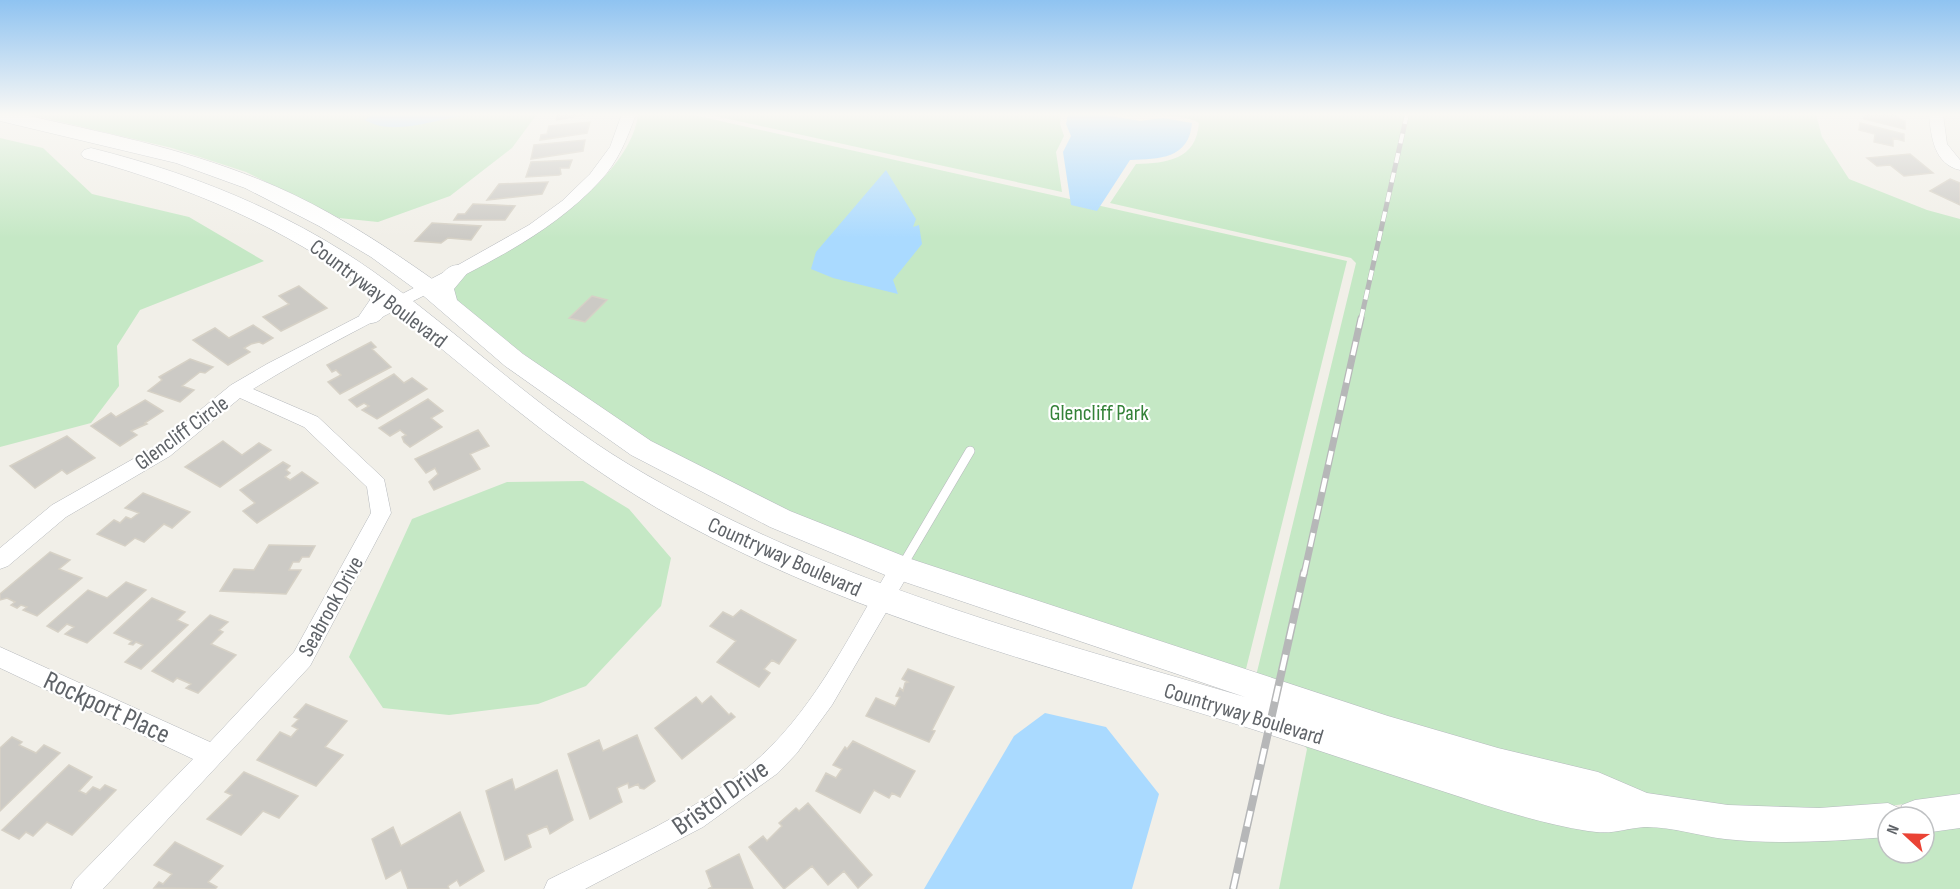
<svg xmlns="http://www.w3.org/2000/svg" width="1960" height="889" viewBox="0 0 1960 889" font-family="'Sofia Sans Condensed',sans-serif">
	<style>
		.green { fill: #c5e8c5 }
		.water { fill: #aadaff }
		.building { fill: #cccac5; stroke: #d6d1c6; stroke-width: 1.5 }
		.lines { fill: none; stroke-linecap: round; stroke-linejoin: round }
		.lane-casing { stroke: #b5b8bc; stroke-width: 10 }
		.street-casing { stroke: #b5b8bc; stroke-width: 1 }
		.secondary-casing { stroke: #b6babf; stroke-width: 1 }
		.lane { stroke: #fff; stroke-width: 9 }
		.street { fill: #fff; fill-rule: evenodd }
		.secondary { fill: #fff; fill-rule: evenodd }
		.rail-far2-casing { stroke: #b6b7b8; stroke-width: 5 }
		.rail-far1-casing { stroke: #b6b7b8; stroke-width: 7 }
		.rail-casing { stroke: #b6b7b8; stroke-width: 8 }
		.rail-far2 { stroke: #fff; stroke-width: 4; stroke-dasharray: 10; stroke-linecap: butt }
		.rail-far1 { stroke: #fff; stroke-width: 4.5; stroke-dasharray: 14; stroke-linecap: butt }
		.rail { stroke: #fff; stroke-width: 5; stroke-dasharray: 16; stroke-linecap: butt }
		.labels { text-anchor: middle; stroke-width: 4.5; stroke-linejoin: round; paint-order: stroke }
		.street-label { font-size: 22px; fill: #5f6368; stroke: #fff }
		.park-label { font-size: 22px; fill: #348238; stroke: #fff }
		.near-street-label { font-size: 27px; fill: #5f6368; stroke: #fff }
	</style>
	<rect width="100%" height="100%" fill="#f1efe8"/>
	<!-- green -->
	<path class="green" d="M27,114H537L512,148L450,196L378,222L339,218L246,172L172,148Z
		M638,114H689L1347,261L1245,673L957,578L761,501L644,440L538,365L453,300L452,286C473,266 500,257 524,242C564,216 633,165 638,114Z
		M706,114H1061L1060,124L1064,136L1056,152L1062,192Z
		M1108,114H1816L1822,137L1849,179L1927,210L1960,219V796L1883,807L1810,812L1652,799L1256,676L1356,263L1351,258L1110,203L1136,164C1167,163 1196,160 1199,123C1176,110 1135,119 1108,114Z
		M0,138L43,148L92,194L189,217L264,261L140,310L117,346L119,386L91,423L0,447Z
		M583,481L629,509L671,558L661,606L586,686L538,704L449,715L383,708L349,657L412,519L507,482Z
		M1302,742L1659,828L1660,824L1888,833V853H1924V830L1960,826V889H1279L1307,749Z"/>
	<!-- water -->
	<path class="water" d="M373,114H461L460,116C433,121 390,136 365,120Z
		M1068,114H1099L1140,121L1163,118L1192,123C1189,159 1159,159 1130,160L1097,211L1071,205L1063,152L1071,136L1066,124Z
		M886,170L916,219L913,227L919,225L922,244L893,280L898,294L833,278L811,269L816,252Z
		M1045,713L1106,727L1159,794L1132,889H924L1014,736Z"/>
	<!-- building -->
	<path class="building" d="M584,114V115L557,120L556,115Z
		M1864,114H1896L1899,119L1905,121V129L1864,119Z
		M590,122L587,133L540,140L541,135L547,134L549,126Z
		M1860,123L1904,134V141L1893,138V146L1874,142L1875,134L1859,130Z
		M585,140L583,151L531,159L534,145Z
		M1910,154L1933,173L1904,176L1890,165L1877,166L1867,158Z
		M572,160L569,168H560L561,174L559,175L526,177L531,162Z
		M1950,179L1960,183V205L1930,191Z
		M548,182L542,194L487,200L499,184Z
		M473,204L497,205L515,206L505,220H454L458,214H465Z
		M432,223L481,226L471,240L448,238L441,243L415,241Z
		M299,286L327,308L281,331L263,317L289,304L279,296Z
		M592,296L607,300L585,322L569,318Z
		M253,325L273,338L263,344L259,342L251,344L244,348L250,352L228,365L193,340L215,328L229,338Z
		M371,342L376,347L372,349L391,367L340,394L328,382L341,375L336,370L332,372L327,365Z
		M190,359L213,367L205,373L200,372L182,386L194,390L180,402L148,391L162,380L159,377Z
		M394,374L404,383L412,378L427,389L377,419L362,410L369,406L364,403L357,407L349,400Z
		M428,399L443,411L431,418L442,427L410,447L404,442L402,437L406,435L400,430L390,436L379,428Z
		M145,400L163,411L145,423L147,424L131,431L137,435L120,446L91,426L111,413L116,417Z
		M478,430L489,446L470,454L480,469L434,490L429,482L438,474L435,468L426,473L415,459Z
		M67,436L95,458L67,474L62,470L35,488L10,466Z
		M223,441L242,455L259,443L271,450L220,487L185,467Z
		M283,462L290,466L286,470L290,473L285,477L290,480L302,472L318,483L257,523L243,511L255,503L240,490Z
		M143,493L190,512L172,528L164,524L144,542L135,538L125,546L97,534L114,520L120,523L126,517L131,519L139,513L125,508Z
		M269,545L315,546L309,557H302L299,562H293L289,570H301L286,594L220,591L234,569L254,570Z
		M50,552L70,560L59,569L82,578L37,616L23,610L27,607L21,605L17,608L11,605L15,602L7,598L0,600V594Z
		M126,582L146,590L87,643L65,634L74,627L67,624L58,632L47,626L88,590L107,598Z
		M152,598L185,612L177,620L188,625L141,669L125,662L143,645L136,642L133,645L129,644L132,641L114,633Z
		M741,610L796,640L779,664L772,660L764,669L770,673L759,687L717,662L736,641L710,626L723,612L733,617Z
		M210,615L228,622L219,630L223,632L211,644L236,655L198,693L186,688L191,684L177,678L173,682L152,671Z
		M908,669L954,687L932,730L935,731L929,742L866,716L876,698L895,706L900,697L896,696L900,688L903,691L905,683L908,682L902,679Z
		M711,696L729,715L731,713L735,717L682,759L655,728L696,697L702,704Z
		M306,704L347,721L325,747L343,755L316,786L257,760L280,732L291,737L298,729L292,726L299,719L294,717Z
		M637,735L655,781L644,789L640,788L638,784L629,788L628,783L617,788L622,802L590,819L568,754L599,740L603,751Z
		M12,737L22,742L19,745L36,753L44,745L60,753L0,811V748Z
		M853,741L915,771L900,797L892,793L889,798L874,790L860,813L816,791L826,773L836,778L842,769L833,765L845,747L847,749Z
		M69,765L92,777L79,791L86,794L93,787L100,790L105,785L116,790L72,835L47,822L33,836L26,832L19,839L2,830Z
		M557,770L573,820L550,834L547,826L527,835L531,847L505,860L486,791L512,779L515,790Z
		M244,772L298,796L279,818L263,811L241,835L207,819L232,795L225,792Z
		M808,803L872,875L858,888L844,871L828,885L812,866L784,889L749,847L763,836L767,841L782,826L779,823L796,808L799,811Z
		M460,812L484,871L460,886L457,880L448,886L449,889H408L401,870L386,879L372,839L393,827L401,846Z
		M175,842L223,866L208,882L217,887L215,889L154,888L159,882L163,884L172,874L154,865Z
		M739,854L753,889H708L712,887L706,871Z"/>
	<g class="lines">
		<defs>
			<path id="lane" d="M901,568L970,451"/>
			<path id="street" d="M622,114H636C627,139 618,162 600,181C554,231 492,261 433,291C372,322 311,353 253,389L318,417L384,479L391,513L310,666L103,889H71L75,880L193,759L0,668V647L210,742L294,652L371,513L367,487L304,427L240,398L170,456L66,517L8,566L0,569V548L52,505L156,446L231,385L267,364L458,265L529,225L562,201L590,174L610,147Z
				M1929,114H1943L1947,144L1960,160V170C1934,164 1931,137 1929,114Z
				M901,559L909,562L912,568L832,705L797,753L778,773L703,827L585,889H544L548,880C620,844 699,812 760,757C818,704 853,628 893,562Z"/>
			<path id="secondary" d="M0,114H20C101,132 181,148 258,179C321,204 380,242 435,281C445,271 450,262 465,266L469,271L454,289L457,300L523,354L651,441L790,511L911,559L1388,716L1498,748L1598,772L1647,793L1728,805L1819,808L1888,803L1901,809L1902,805L1915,800L1960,794V828L1924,833V817H1888V837C1834,841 1779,845 1725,839C1700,836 1668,826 1644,827C1622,829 1613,835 1588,831C1537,823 1488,806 1439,790C1377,770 1315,749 1252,729C1051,666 842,615 657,508C559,451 478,377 390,307C382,319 378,326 362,322L359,316L370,300L369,291C284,226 186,186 84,158L81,154L84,150L91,148C192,173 289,212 374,272C461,334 537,409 628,464C819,579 1032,635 1245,697L890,577L770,527L631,455L505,366L419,292L371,257L319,226L245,188L176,163L0,121Z"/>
		</defs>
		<!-- lane casing -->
		<use href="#lane" class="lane-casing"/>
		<!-- street casing -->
		<use href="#street" class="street-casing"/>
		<!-- secondary casing -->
		<use href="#secondary" class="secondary-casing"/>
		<!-- lane -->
		<use href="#lane" class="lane"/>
		<!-- street -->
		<use href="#street" class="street"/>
		<!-- secondary -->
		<use href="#secondary" class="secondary"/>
		<defs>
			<path id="rail-far2" d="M1361,319L1407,114"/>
			<path id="rail-far1" d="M1304,574L1361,318"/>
			<path id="rail" d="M1233,889L1304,572"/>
		</defs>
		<!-- rail-far2 casing -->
		<use href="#rail-far2" class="rail-far2-casing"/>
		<!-- rail-far1 casing -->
		<use href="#rail-far1" class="rail-far1-casing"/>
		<!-- rail casing -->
		<use href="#rail" class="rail-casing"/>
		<!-- rail-far2 -->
		<use href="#rail-far2" class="rail-far2"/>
		<!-- rail-far1 -->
		<use href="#rail-far1" class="rail-far1"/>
		<!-- rail -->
		<use href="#rail" class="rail"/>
	</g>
	<!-- sky -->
	<linearGradient id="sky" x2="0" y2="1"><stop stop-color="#8fc3f1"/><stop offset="0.48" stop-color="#f9f8f5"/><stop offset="1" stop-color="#f9f8f5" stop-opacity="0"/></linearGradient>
	<rect width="1960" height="238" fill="url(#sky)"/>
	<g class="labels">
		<!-- street labels -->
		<g class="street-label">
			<text transform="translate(379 293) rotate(37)" y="8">Countryway Boulevard</text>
			<text transform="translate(181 432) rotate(-36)" y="8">Glencliff Circle</text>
			<text transform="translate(785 556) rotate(24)" y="8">Countryway Boulevard</text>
			<text transform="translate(330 606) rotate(-61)" y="8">Seabrook Drive</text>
			<text transform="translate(1244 713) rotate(17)" y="8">Countryway Boulevard</text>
		</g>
		<!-- park labels -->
		<g class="park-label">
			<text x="1099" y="420">Glencliff Park</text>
		</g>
		<!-- near-street labels -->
		<g class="near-street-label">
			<text transform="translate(107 707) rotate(25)" y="9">Rockport Place</text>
			<text transform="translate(720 797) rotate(-35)" y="9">Bristol Drive</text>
		</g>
	</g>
	<!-- north arrow -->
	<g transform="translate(1906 835) rotate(292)"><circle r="28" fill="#ffffff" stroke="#bfc1c3" stroke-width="1.5"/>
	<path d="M0-4.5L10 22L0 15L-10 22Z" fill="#ea4335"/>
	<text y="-9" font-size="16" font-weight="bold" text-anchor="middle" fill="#5f6368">N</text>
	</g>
</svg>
